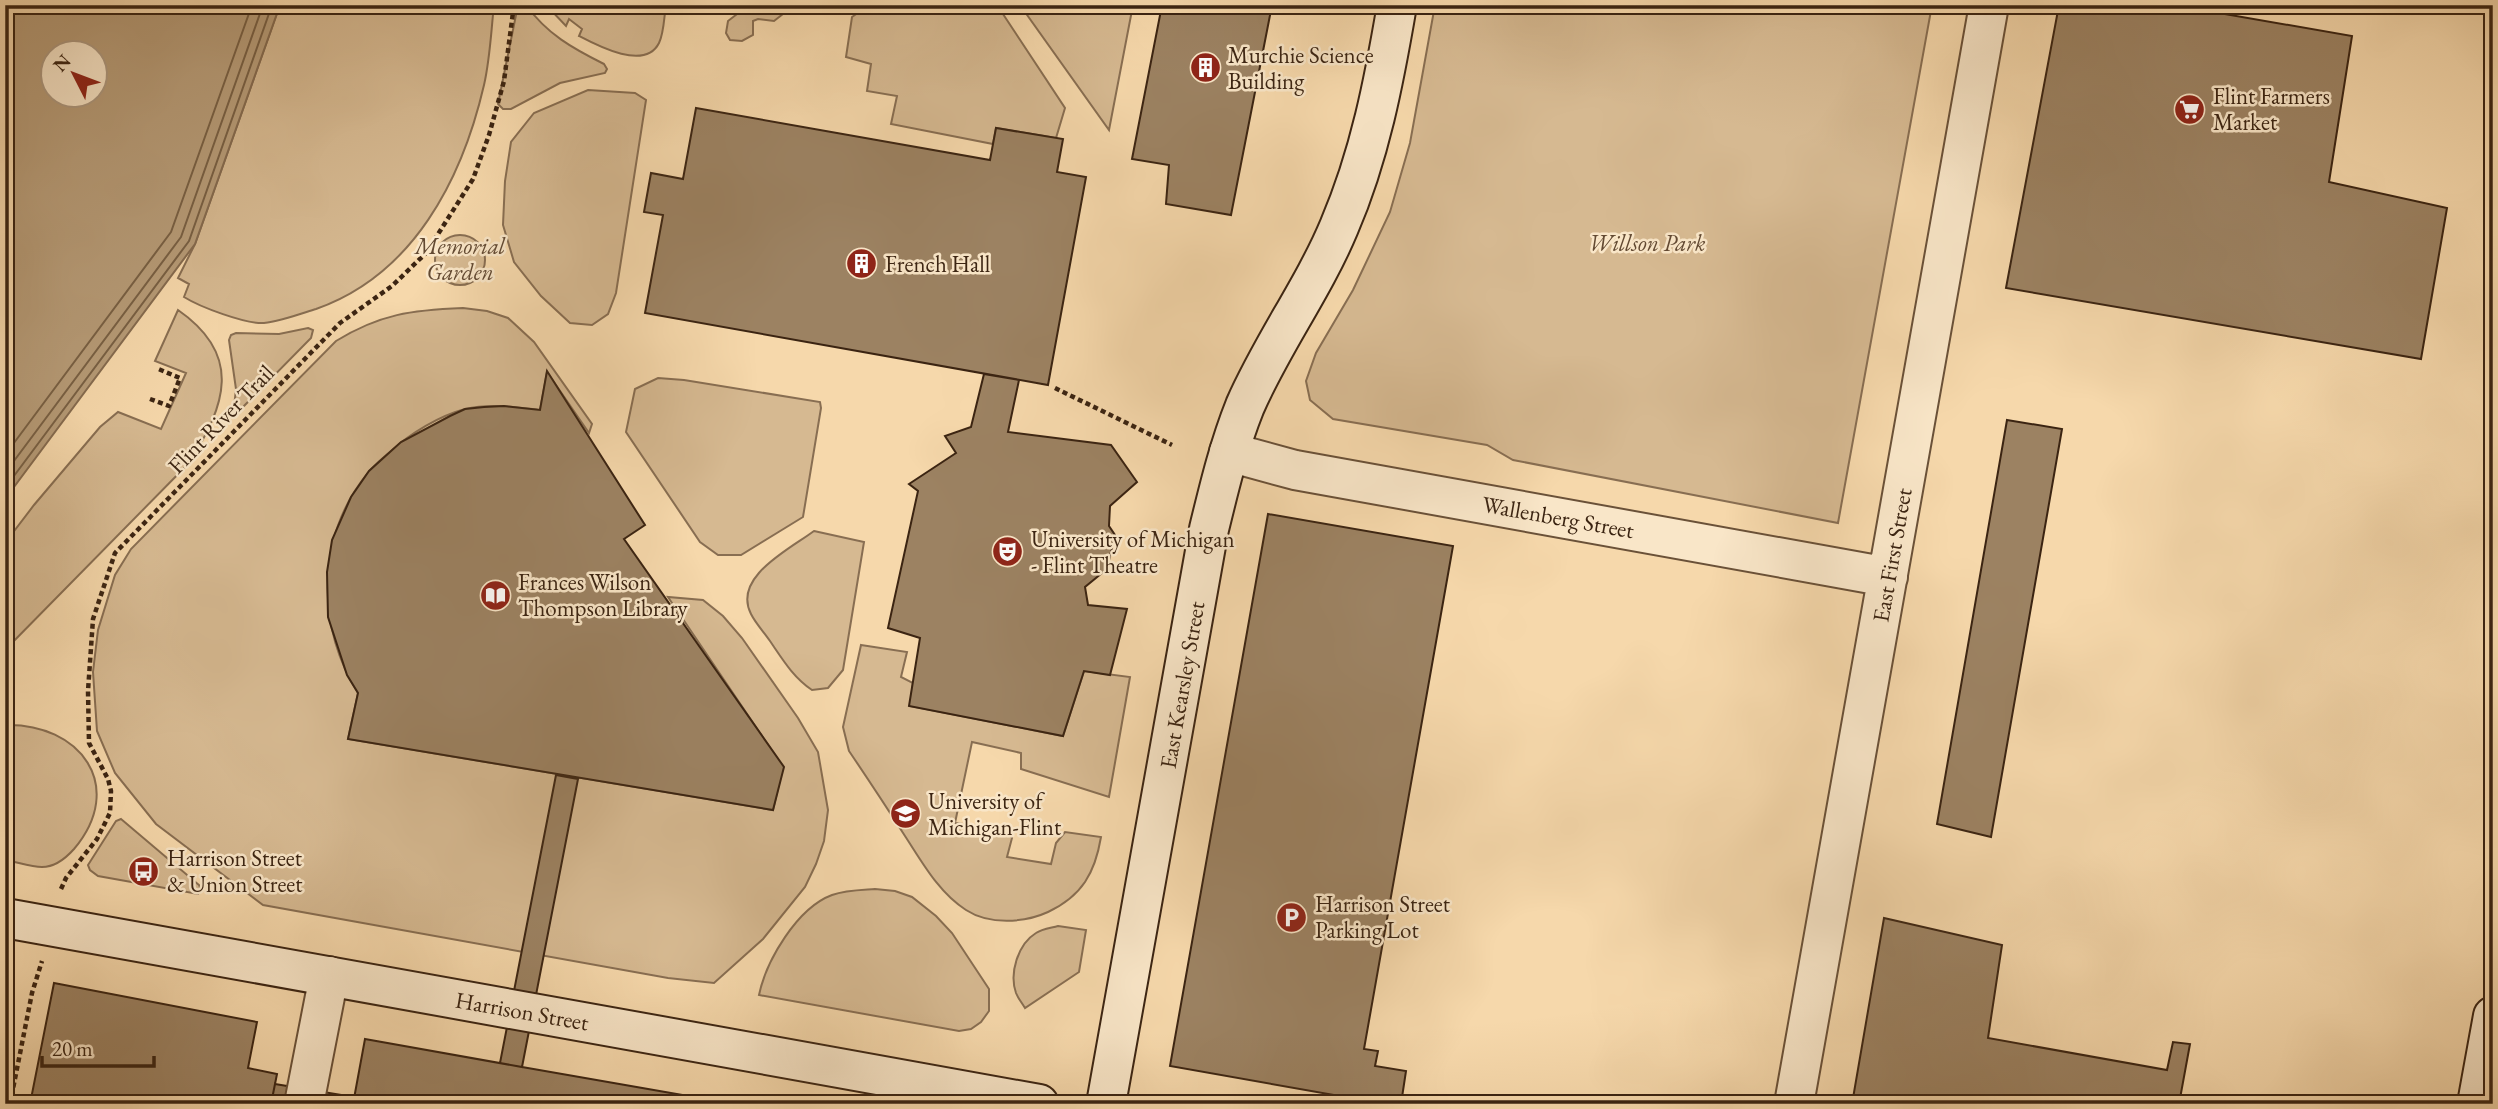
<svg xmlns="http://www.w3.org/2000/svg" width="2498" height="1109" viewBox="0 0 2498 1109" font-family="'EB Garamond',serif">
	<style>
		.green { fill: #d6b991; stroke: #886e52; stroke-width: 2 }
		.water { fill: #b69b77; stroke: #856b4f; stroke-width: 2; fill-rule: evenodd }
		.lines { fill: none; stroke-linecap: round; stroke-linejoin: round }
		.shore { stroke: #786044; stroke-width: 2 }
		.building { fill: #9c8262; stroke: #3b2412; stroke-width: 2 }
		.street-casing { stroke: #6a5138; stroke-width: 42 }
		.secondary-casing { stroke: #3b2412; stroke-width: 42 }
		.path { stroke: #3b2412; stroke-width: 4.5; stroke-dasharray: 5 3.5; stroke-linecap: butt }
		.street { stroke: #f9e6c8; stroke-width: 38 }
		.secondary { stroke: #f9e6c8; stroke-width: 38 }
		.labels { text-anchor: middle; stroke-width: 5; stroke-linejoin: round; paint-order: stroke }
		.poi-label { font-size: 23px; fill: #3b2412; stroke: #f9e6c8; text-anchor: start }
		.park-label { font-size: 23px; font-style: italic; fill: #624932; stroke: #f9e6c8 }
		.street-label { font-size: 23px; fill: #3b2412; stroke: #f9e6c8 }
	</style>
	<rect width="100%" height="100%" fill="#f6d8ab"/>
	<filter id="stains"><feTurbulence type="fractalNoise" baseFrequency=".00286" numOctaves="4"/><feColorMatrix values="0 0 0 0 .2 0 0 0 0 .09 0 0 0 0 .02 0 0 0 .5 -.17"/></filter>
	<radialGradient id="worn" r=".72"><stop offset=".6" stop-color="#630" stop-opacity="0"/><stop offset="1" stop-color="#630" stop-opacity=".3"/></radialGradient>
	<!-- green -->
	<path class="green" d="M280,5H494C491,32 490,59 484,85C462,180 413,275 316,309C300,314 281,321 264,323C245,324 200,307 184,297L189,284L178,278L195,244Z
		M526,5C547,34 572,48 604,64L607,69L605,73L560,83L511,109H503L498,104L517,10L519,6Z
		M546,5H666C664,17 664,33 659,43C645,71 598,46 579,36L582,29L569,19L566,26Z
		M742,5H785L783,14L774,21L758,19L753,21V35L742,41L730,40L726,33L728,21L741,11Z
		M869,5H997L1065,108L1056,138L996,128L993,144L891,124L897,96L867,91L871,64L846,57L852,17Z
		M1020,5H1133L1109,130Z
		M1435,5H1932L1838,523L1513,460L1487,445L1333,419L1310,400L1306,381L1316,353L1353,290L1390,212L1410,143Z
		M588,90L635,93L646,100L616,293L608,314L592,325L570,323L541,296L514,262L503,225L505,181L511,142L534,113Z
		M435 260a25 25 0 1 1 50 0a25 25 0 1 1-50 0Z
		M463,308L487,311L508,318L534,342L592,424L589,433L547,372L540,410C516,407 490,403 465,409C439,416 411,433 391,451C383,458 374,465 368,473C316,536 316,625 358,693L348,739L773,810L783,767L668,597L703,600L723,616L742,638L798,718L818,752L828,810L824,841L816,864L805,887L763,939L714,983L668,978L263,905L156,824L115,773L97,731L93,672L98,630L115,575L131,549L336,341C380,314 412,310 463,308Z
		M178,310C243,355 226,405 189,463L5,650V543L34,505L100,427L118,412L161,429L186,373L155,361Z
		M308,328L313,330L311,338L241,409L236,410L234,407L236,389L229,340L231,335L236,333L279,334Z
		M658,378L684,380L820,402L821,408L803,517L741,555H718L700,542L626,432L635,389Z
		M814,531L864,542L843,670L828,688L812,690C793,677 783,660 770,641C764,632 756,624 751,614C732,577 790,549 814,531Z
		M861,645L907,652L901,677L913,683L910,706L1063,736L1084,671L1130,677L1109,797L1021,769V753L972,742L955,823L1006,829L1012,838L1007,857L1051,864L1056,843L1065,832L1101,837C1095,873 1082,896 1048,912C1024,923 989,925 966,910C939,893 922,862 905,836C887,808 868,779 849,751L843,727Z
		M5,725C80,723 127,786 74,849C66,858 55,867 42,867C31,867 17,862 5,860Z
		M121,819L199,885L201,890L198,894L98,876L90,870L88,865L116,821Z
		M875,889L895,891L912,897L936,916L952,933L989,989V1011L981,1022L971,1029L959,1031L759,995C766,961 797,908 832,895C846,890 861,890 875,889Z
		M1058,926L1086,930L1079,972L1025,1008C1022,1003 1018,998 1016,993C1009,973 1018,944 1036,933C1042,929 1051,928 1058,926Z"/>
	<!-- water -->
	<path class="water" d="M5,5H280L195,244L5,499ZM52,52H94V94H52Z"/>
	<g class="lines">
		<!-- shore -->
		<path class="shore" d="M5,455L171,232L252,5
			M5,473L181,237L263,5
			M5,488L189,241L272,5"/>
	</g>
	<!-- building -->
	<path class="building" d="M695,5H732L730,13Z
		M1162,5H1272L1231,215L1166,204L1169,165L1132,159Z
		M2059,5H2173L2352,36L2329,182L2447,208L2421,359L2006,288Z
		M696,108L990,160L996,128L1063,139L1057,172L1086,177L1048,385L645,313L663,215L644,212L651,173L683,179Z
		M547,371L645,525L624,539L784,767L773,810L348,739L358,693L347,675L328,617L327,572L332,540L351,497L369,471L401,442L450,416L465,409L484,407L504,406L540,410Z
		M984,374L1019,380L1008,432L1111,445L1137,482L1110,506L1109,526L1115,535L1107,569L1085,587L1088,605L1127,609L1110,675L1084,671L1063,736L909,706L920,638L888,628L918,491L909,484L956,453L945,436L971,427Z
		M2007,420L2062,429L1991,837L1937,824Z
		M1268,514L1453,546L1364,1049L1378,1051L1375,1066L1406,1071L1401,1104H1385L1170,1066Z
		M556,775L578,779L522,1067L500,1063Z
		M1884,918L2002,945L1988,1038L2167,1070L2173,1042L2190,1044L2179,1104H1852Z
		M54,983L257,1022L248,1068L277,1074L271,1104H30Z
		M365,1039L522,1067L734,1104H353Z
		M275,1084L354,1097L353,1104H271Z"/>
	<g class="lines">
		<defs>
			<path id="street" d="M1229,452L1295,470L1888,577
				M304,1104L329,976
				M1794,1104L1989,5"/>
			<path id="secondary" d="M5,918L1039,1104
				M1106,1104L1209,529C1219,488 1229,446 1245,406C1272,344 1313,289 1339,227C1370,155 1384,81 1397,5
				M2477,1104L2493,1016"/>
		</defs>
		<!-- street casing -->
		<use href="#street" class="street-casing"/>
		<!-- secondary casing -->
		<use href="#secondary" class="secondary-casing"/>
		<!-- path -->
		<path class="path" d="M1055,388L1172,445
			M150,399L169,406L180,378L156,368
			M61,889L66,878L97,839L110,813L111,791L108,779L89,743L88,691L93,619L115,553L340,323L392,286L426,253L473,179L489,135L504,81L514,5
			M10,1104L32,993L42,961"/>
		<!-- street -->
		<use href="#street" class="street"/>
		<!-- secondary -->
		<use href="#secondary" class="secondary"/>
	</g>
	<!-- icons -->
	<defs>
		<symbol id="building-disc" viewBox="-11 -11 22 22"><circle r="9.5" fill="#8f2418" stroke="#f9e6c8"/><path d="M-4-6H4V6H1V3H-1V6H-4ZM-2.5-4.3h1.7v1.8h-1.7ZM.8-4.3h1.7v1.8H.8ZM-2.5-1h1.7V.8h-1.7ZM.8-1h1.7V.8H.8Z" fill="#fff"/></symbol>
		<symbol id="supermarket-disc" viewBox="-11 -11 22 22"><circle r="9.5" fill="#8f2418" stroke="#f9e6c8"/><path d="M-6-5.5h2.5l.6 2H6L4.5 2H-2.5L-4.4-4H-6ZM-1.5 3.2a1.3 1.3 0 1 0 .1 0ZM3 3.2a1.3 1.3 0 1 0 .1 0Z" fill="#fff"/></symbol>
		<symbol id="theatre-disc" viewBox="-11 -11 22 22"><circle r="9.5" fill="#8f2418" stroke="#f9e6c8"/><path d="M-5-5.5Q0-4 5-5.5V0Q5 5 0 6Q-5 5-5 0ZM-3.3-2.5H-1v1.5H-3.3ZM1-2.5H3.3v1.5H1ZM-2.8 1Q0 5.5 2.8 1Z" fill="#fff"/></symbol>
		<symbol id="library-disc" viewBox="-11 -11 22 22"><circle r="9.5" fill="#8f2418" stroke="#f9e6c8"/><path d="M-6-4Q-3-5.5-.7-3.5V5Q-3 3-6 4ZM6-4Q3-5.5 .7-3.5V5Q3 3 6 4Z" fill="#fff"/></symbol>
		<symbol id="university-disc" viewBox="-11 -11 22 22"><circle r="9.5" fill="#8f2418" stroke="#f9e6c8"/><path d="M0-5L7-2L0 1L-7-2ZM-4 1L0 2.5L4 1V4Q0 6-4 4Z" fill="#fff"/></symbol>
		<symbol id="bus-disc" viewBox="-11 -11 22 22"><circle r="9.5" fill="#8f2418" stroke="#f9e6c8"/><path d="M-5-6H5V4H4V6H2V4H-2V6H-4V4H-5ZM-3.5-4V0h7V-4ZM-3.5 1.2v1.5H-2V1.2ZM2 1.2v1.5H3.5V1.2Z" fill="#fff"/></symbol>
		<symbol id="parking-disc" viewBox="-11 -11 22 22"><circle r="9.5" fill="#8f2418" stroke="#f9e6c8"/><path d="M-3.5-5.5H1a3.5 3.5 0 0 1 0 7H-1V5.5H-3.5ZM-1-3.4V-.6H.8a1.4 1.4 0 0 0 0-2.8Z" fill="#fff"/></symbol>
	</defs>
	<g fill-rule="evenodd">
		<use href="#building-disc" x="1188" y="50" width="35" height="35"/>
		<use href="#supermarket-disc" x="2172" y="92" width="35" height="35"/>
		<use href="#building-disc" x="844" y="246" width="35" height="35"/>
		<use href="#theatre-disc" x="990" y="534" width="35" height="35"/>
		<use href="#library-disc" x="478" y="578" width="35" height="35"/>
		<use href="#university-disc" x="888" y="796" width="35" height="35"/>
		<use href="#bus-disc" x="126" y="854" width="35" height="35"/>
		<use href="#parking-disc" x="1274" y="900" width="35" height="35"/>
	</g>
	<g class="labels">
		<!-- poi labels -->
		<g class="poi-label">
			<text x="1228" y="63">Murchie Science<tspan x="1228" dy="26">Building</tspan></text>
			<text x="2213" y="104">Flint Farmers<tspan x="2213" dy="26">Market</tspan></text>
			<text x="885" y="272">French Hall</text>
			<text x="1031" y="547">University of Michigan<tspan x="1031" dy="26">- Flint Theatre</tspan></text>
			<text x="518" y="590">Frances Wilson<tspan x="518" dy="26">Thompson Library</tspan></text>
			<text x="928" y="809">University of<tspan x="928" dy="26">Michigan-Flint</tspan></text>
			<text x="167" y="866">Harrison Street<tspan x="167" dy="26">&amp; Union Street</tspan></text>
			<text x="1315" y="912">Harrison Street<tspan x="1315" dy="26">Parking Lot</tspan></text>
		</g>
		<!-- park labels -->
		<g class="park-label">
			<text x="1647" y="251">Willson Park</text>
			<text x="460" y="254">Memorial<tspan x="460" dy="26">Garden</tspan></text>
		</g>
		<!-- street labels -->
		<g class="street-label">
			<text transform="translate(221 419) rotate(-46)" y="8">Flint River Trail</text>
			<text transform="translate(1558 517) rotate(10)" y="8">Wallenberg Street</text>
			<text transform="translate(1892 555) rotate(-80)" y="8">East First Street</text>
			<text transform="translate(1182 685) rotate(-80)" y="8">East Kearsley Street</text>
			<text transform="translate(522 1011) rotate(10)" y="8">Harrison Street</text>
		</g>
	</g>
	<!-- margin -->
	<rect width="2498" height="1109" fill="none" stroke="#f6d8ab" stroke-width="28"/>
	<rect x="7" y="7" width="2484" height="1095" fill="none" stroke="#3b2412" stroke-width="3.5"/>
	<rect x="14" y="14" width="2470" height="1081" fill="none" stroke="#3b2412" stroke-width="2"/>
	<!-- north arrow -->
	<g transform="translate(74 74) rotate(312)"><circle r="33" fill="#f9e6c8" stroke="#ad987f" stroke-width="2"/>
	<path d="M0-5L12 26L0 18L-12 26Z" fill="#8f2418"/>
	<text y="-10" font-size="19" font-weight="bold" text-anchor="middle" fill="#3b2412">N</text>
	</g>
	<!-- scale -->
	<path d="M42 1056v10h112v-10" fill="none" stroke="#3b2412" stroke-width="3.5"/>
	<text x="52" y="1056" font-size="21" fill="#3b2412" stroke="#f9e6c8" stroke-width="5" paint-order="stroke">20 m</text>
	<rect width="100%" height="100%" filter="url(#stains)"/>
	<rect width="100%" height="100%" fill="url(#worn)"/>
</svg>
